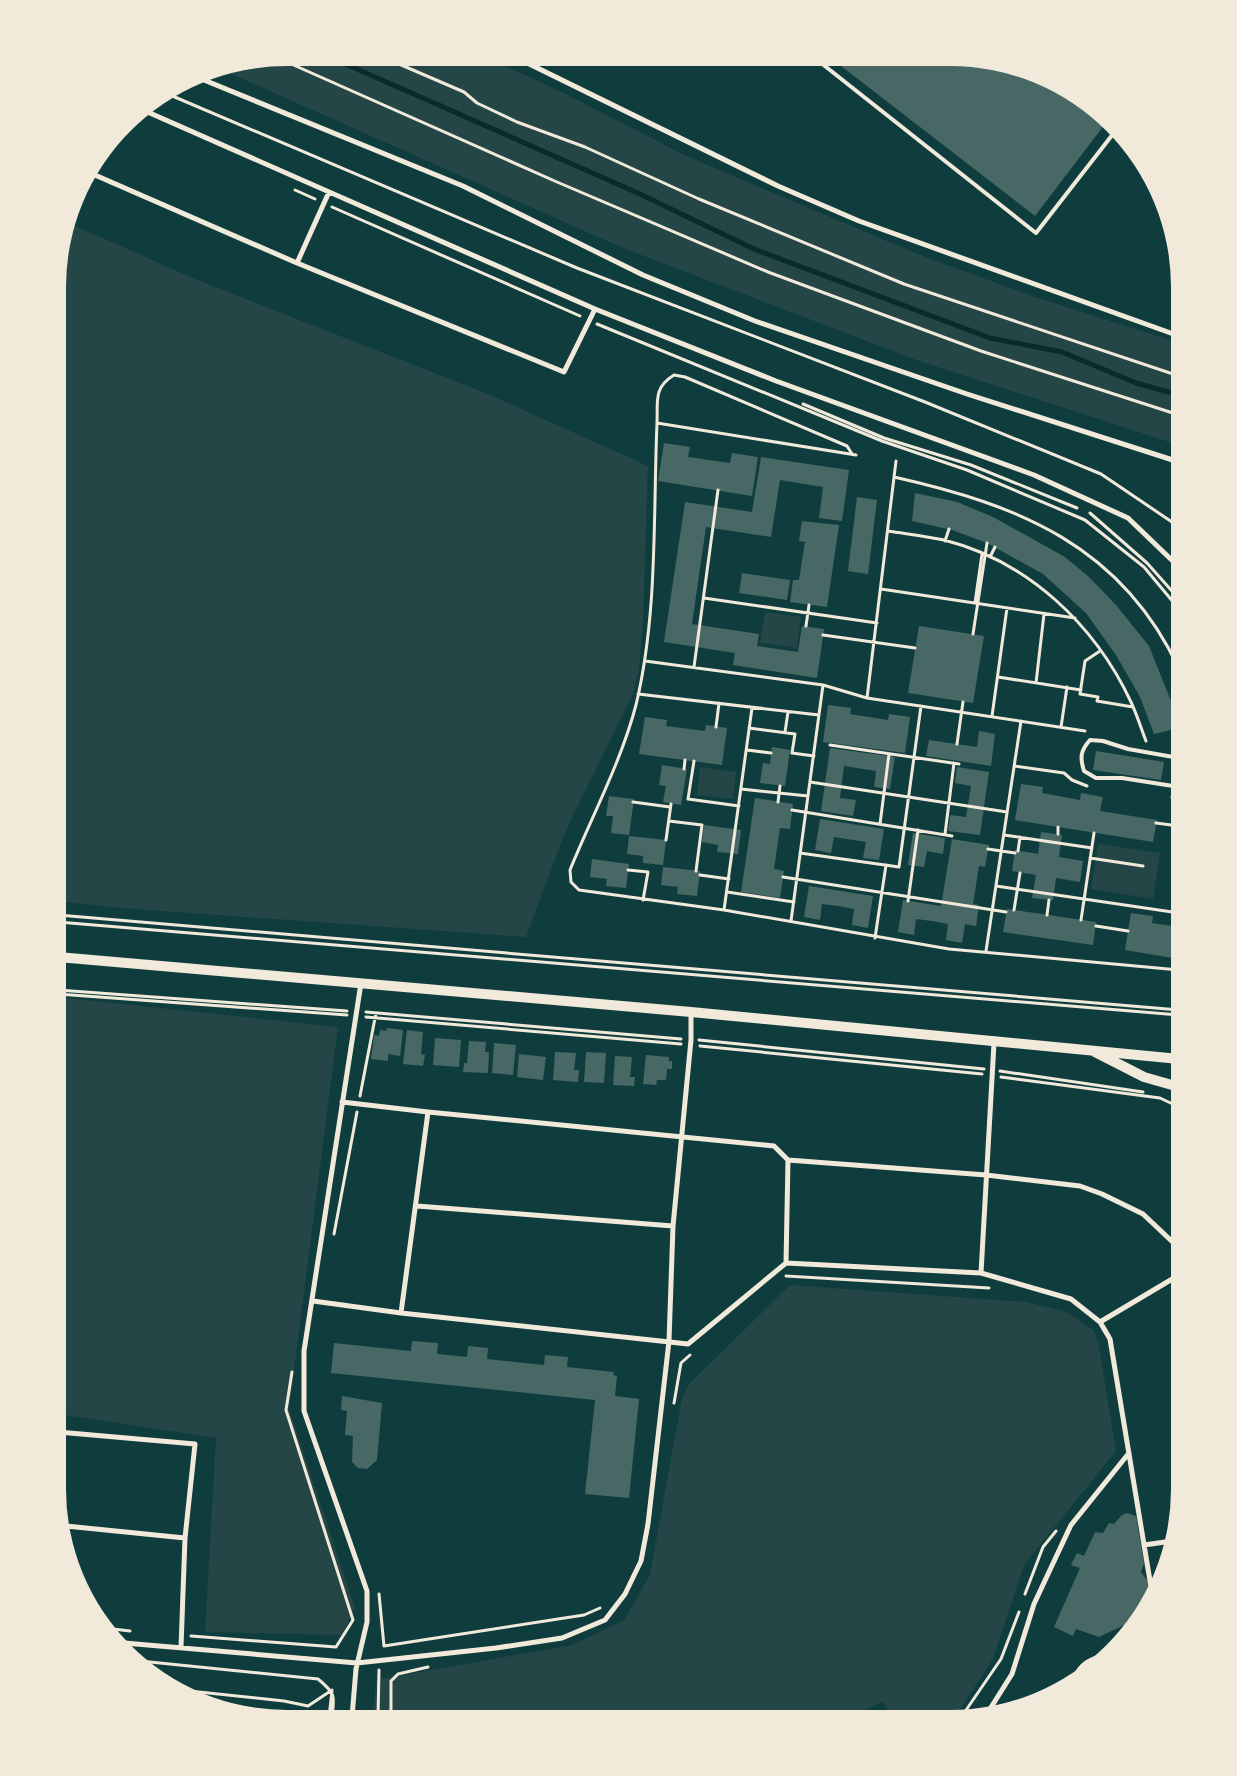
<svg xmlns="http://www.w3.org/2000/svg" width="1237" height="1776" viewBox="0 0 1237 1776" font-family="Overpass,sans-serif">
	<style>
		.green { fill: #244646 }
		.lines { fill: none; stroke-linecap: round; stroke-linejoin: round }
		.stream { stroke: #0a2a2b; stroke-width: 5 }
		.building { fill: #486865 }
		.path { stroke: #f1e9da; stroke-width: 3 }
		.service { stroke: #f1e9da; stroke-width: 4 }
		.minor { stroke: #f1e9da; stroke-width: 5 }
		.secondary { stroke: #f1e9da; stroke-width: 10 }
	</style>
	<rect width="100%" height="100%" fill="#0f3d3e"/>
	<!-- green -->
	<path class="green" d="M287,58H488L562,92L688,157L920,255L1035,297L1179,343V445L919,361L623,248L220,69Z
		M71,224L195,279L488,394L648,466L643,624L639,668L633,694L566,830L526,937L121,908L58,901L60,257Z
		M765,612L801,617L797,648L760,643Z
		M700,767L736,772L733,799L697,795Z
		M1098,844L1160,853L1153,899L1091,889Z
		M58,997L338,1027L289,1409L355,1608L342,1635L205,1632L216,1438L58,1414Z
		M790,1285L1025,1302L1065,1311L1094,1331L1099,1346L1116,1451L1024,1565L993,1659L955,1717L892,1718L883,1701L849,1718L373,1717L376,1680L572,1645L624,1620L650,1575L682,1398L689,1384Z"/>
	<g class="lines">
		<!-- stream -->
		<path class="stream" d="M332,58L640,194L754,249L990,338L1062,352L1136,383L1179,395"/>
	</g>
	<!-- building -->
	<path class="building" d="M832,59L980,60L1037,75L1089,105L1105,124L1035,216Z
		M664,443L690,447L688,457L730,463L732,453L758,457L752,496L658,481Z
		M761,457L849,470L842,521L819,518L823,487L780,480L771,537L706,527L692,624L759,634L757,646L798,652L802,626L824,629L817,678L733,665L735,653L664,642L685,502L752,512Z
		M915,493L957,502L993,517L1065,557L1089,577L1116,605L1149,646L1179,721V728L1154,734L1140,697L1116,655L1086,613L1043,574L987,543L952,530L912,521Z
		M857,497L877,500L868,574L848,571Z
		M802,521L839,525L827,607L790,602L793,580H799L805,542L799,541Z
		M742,573L790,580L787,600L739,593Z
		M919,626L984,636L973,703L908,693Z
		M828,705L851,708L850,714L888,720L889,714L910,717L905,753L823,742Z
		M645,717L667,720L666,726L705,731L706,725L727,728L722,765L639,754Z
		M979,731L995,734L991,766L926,756L929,740L977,747Z
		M772,747L790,750L785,786L760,783L763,763L770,764Z
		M830,748L895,757L890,789L874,787L876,771L844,766L840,798L856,800L853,816L821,811Z
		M1096,751L1164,762L1161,780L1093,770Z
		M662,765L687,769L681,805L663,802L666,786L659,785Z
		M957,767L989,772L980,835L948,831L950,815L966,817L971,786L955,783Z
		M1021,784L1043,787L1042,793L1080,800L1081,793L1103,797L1100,811L1157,820L1153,842L1015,820Z
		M609,796L634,799L629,835L611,833L613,816H606Z
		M755,798L793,804L790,829L780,828L774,869L784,871L780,898L741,892Z
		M820,819L884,829L879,860L863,858L866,842L834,837L831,853L815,850Z
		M704,825L741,830L738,854L717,852L718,845L702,842Z
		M1041,832L1062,835L1059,857L1083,861L1080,882L1056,878L1053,900L1032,898L1036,875L1012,871L1015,850L1038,854Z
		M913,833L945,838L943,854L927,851L924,867L908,865Z
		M629,836L666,840L663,865L643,863V856L627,854Z
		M952,839L989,845L985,867L979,866L973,904L979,905L976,926L965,924L962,943L946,940L948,924L932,921L916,919L914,935L898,932L903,900L941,906Z
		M592,859L629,864L626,888L606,886L607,879L590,877Z
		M1178,860H1179V891L1174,890Z
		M663,867L700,871L697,896L677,894L678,887L661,885Z
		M809,886L873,896L868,928L852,925L854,909L838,906L822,904L820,920L804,917Z
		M1007,909L1096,922L1093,945L1003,932Z
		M1131,913L1153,916L1152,923L1179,927V959L1125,950Z
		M387,1028L403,1030L400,1056L388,1054V1061L371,1059L374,1035L379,1036L380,1030L386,1031Z
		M407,1030L423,1032L421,1054L425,1055L423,1066L403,1064Z
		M435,1038L461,1040L459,1067L433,1065Z
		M469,1041L486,1042L485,1052H489L488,1073L463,1072L464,1063H467Z
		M494,1043L516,1045L513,1075L492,1073Z
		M555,1052L576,1053L574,1070H579L578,1082L553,1080Z
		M586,1052L606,1053L604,1083L584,1082Z
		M519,1054L546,1057L543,1080L517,1077Z
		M646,1055L669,1057V1061H672V1069H667L666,1080H657L656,1085L643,1084Z
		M615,1056L632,1057L630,1077H635L634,1086L613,1085Z
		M412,1341L438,1343L437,1354L467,1357L468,1346L488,1348L487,1359L544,1365L545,1355L568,1357L567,1367L614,1372L613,1375L617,1376L615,1396L639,1399L629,1498L585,1494L595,1400L331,1373L334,1343L411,1351Z
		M342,1396L382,1403L377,1460L367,1469L358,1468L352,1462L353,1436L345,1435L347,1411L341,1410Z
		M1127,1513L1136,1516L1144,1563L1141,1572L1147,1580L1150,1598L1141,1617L1099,1637L1076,1629L1073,1636L1054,1627L1080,1568L1071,1565L1077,1553L1084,1556L1095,1532L1103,1533L1109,1523L1114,1524L1122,1515Z"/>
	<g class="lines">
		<!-- path -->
		<path class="path" d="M385,58L464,92L477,103L517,122L585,147L699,199L904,284L1179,376
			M280,59L557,182L768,272L981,351L1179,415
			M170,95L577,268L925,402L1101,474L1172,522L1179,537
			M295,190L315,199
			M332,207L580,316
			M597,324L882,441L967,470L1085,520L1144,567L1179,609
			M803,404L884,438L971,465L1077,508
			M657,423C658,401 653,388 674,375L685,377L847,446L852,454
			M856,455L657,423C653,517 658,613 636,705C621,762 592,816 570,870L571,882L579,890L724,910L949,949L1179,970
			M894,477C1019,505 1122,546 1179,669
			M1090,513L1147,563L1179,599
			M888,531C907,534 926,536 944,540C1028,561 1095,625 1131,702C1137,715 1141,728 1146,741
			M945,541L949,529
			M990,557L995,547
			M881,589L1075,618
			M704,598L877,623
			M975,603L982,554
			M806,626L809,605
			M973,634L987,543
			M823,635L915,648
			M1100,651L1085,661L1080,694L1098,697L1097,701L1133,707
			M645,661L823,685L867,698L1085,731
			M694,667L718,490
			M998,677L1081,690
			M1036,683L1044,614
			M638,694L819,715
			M867,698L896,461
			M992,716L1007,608
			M716,727L719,703
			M1061,727L1067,687
			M749,728L795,734L792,753L814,756
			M785,732L788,712
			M957,744L963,702
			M830,745L959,764
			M747,750L771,753
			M694,761L688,799L739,806
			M1014,766L1064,773L1072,780L1087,786
			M684,769L685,760
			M810,782L1007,812
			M741,789L808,796
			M1172,797L1179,798
			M633,802L670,807
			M778,802L780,786
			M792,810L952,836
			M669,821L702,825L696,871
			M1156,823L1179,826
			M880,824L889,754
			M945,834L954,763
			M1058,834V827
			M1004,835L1092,848
			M666,840L671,804
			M988,849L1015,853
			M1018,851L1020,837
			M800,853L899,867L921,706
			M1090,858L1143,866
			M628,870L648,872L643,900
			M700,875L729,879
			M783,877L1006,912
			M996,886L1179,913
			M727,892L794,902
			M908,901L918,830
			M724,910L752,708
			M1014,910L1020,873
			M58,915L1179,1010
			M1047,915L1049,900
			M1081,920L1094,833
			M791,921L823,685
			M58,922L1179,1015
			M1096,926L1128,931
			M875,938L886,865
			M986,951L1021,721
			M58,990L347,1011
			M58,994L347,1015
			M366,1012L681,1039
			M366,1017L681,1044
			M699,1040L984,1069
			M700,1046L982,1074
			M1000,1071L1143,1092
			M1001,1077L1160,1098L1179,1107
			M360,1096L376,1013
			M334,1234L357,1112
			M786,1276L989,1288
			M674,1403L681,1363L690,1355
			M379,1594L384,1646L584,1615L600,1608
			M1025,1594L1043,1547L1056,1531
			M113,1629L130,1631
			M191,1636L336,1647L353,1620L286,1410L292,1372
			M140,1661L318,1679C335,1693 335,1695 332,1717
			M180,1690L284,1701L308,1706L332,1690
			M962,1716L1001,1659L1019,1612
			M329,1717L332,1691
			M378,1717L379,1670
			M391,1717V1681L398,1674L428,1667"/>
		<!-- service -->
		<path class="service" d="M816,59L1036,233L1113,134
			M1179,782L1173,786L1122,778H1096L1084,771C1080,758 1080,751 1090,740L1103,741L1128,749L1179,758"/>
		<!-- minor -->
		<path class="minor" d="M517,58L778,186L859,221L1179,336
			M199,78L463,186L643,275L755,321L967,394L1179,462
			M143,110L595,309L776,381L1034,475L1128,518L1179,567
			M88,172L297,263L564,372L595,309
			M297,263L329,192
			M342,1102L428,1112L774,1146L788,1160L986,1175L1080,1186L1102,1194L1143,1214L1179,1248
			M417,1206L673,1226
			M786,1263L788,1160
			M981,1273L994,1043
			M313,1301L401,1313L688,1344L786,1263L981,1273L1071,1299L1100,1322L1110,1339L1152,1593
			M401,1313L428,1112
			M1100,1322L1179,1275
			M58,1432L195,1444L185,1538L181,1647
			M66,1526L185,1538
			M1144,1545L1172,1541
			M124,1643L357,1663L496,1648L562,1638L605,1620L625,1594L641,1561L648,1524L669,1341L673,1226L691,1040V1012
			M1074,1680C1080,1663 1091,1659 1107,1655
			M990,1709L1012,1674L1034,1604L1071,1525L1129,1453
			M352,1717L356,1669L367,1622V1591L304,1411V1351L361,983"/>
		<!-- secondary -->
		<path class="secondary" d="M58,957L691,1012L1179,1059
			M1095,1052L1144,1077L1179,1087"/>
	</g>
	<!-- crop -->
	<path d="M0 0H1237V1776H0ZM287 66H950A221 221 0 0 1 1171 287V1489A221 221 0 0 1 950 1710H287A221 221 0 0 1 66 1489V287A221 221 0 0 1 287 66Z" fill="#f1e9da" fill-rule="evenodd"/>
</svg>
